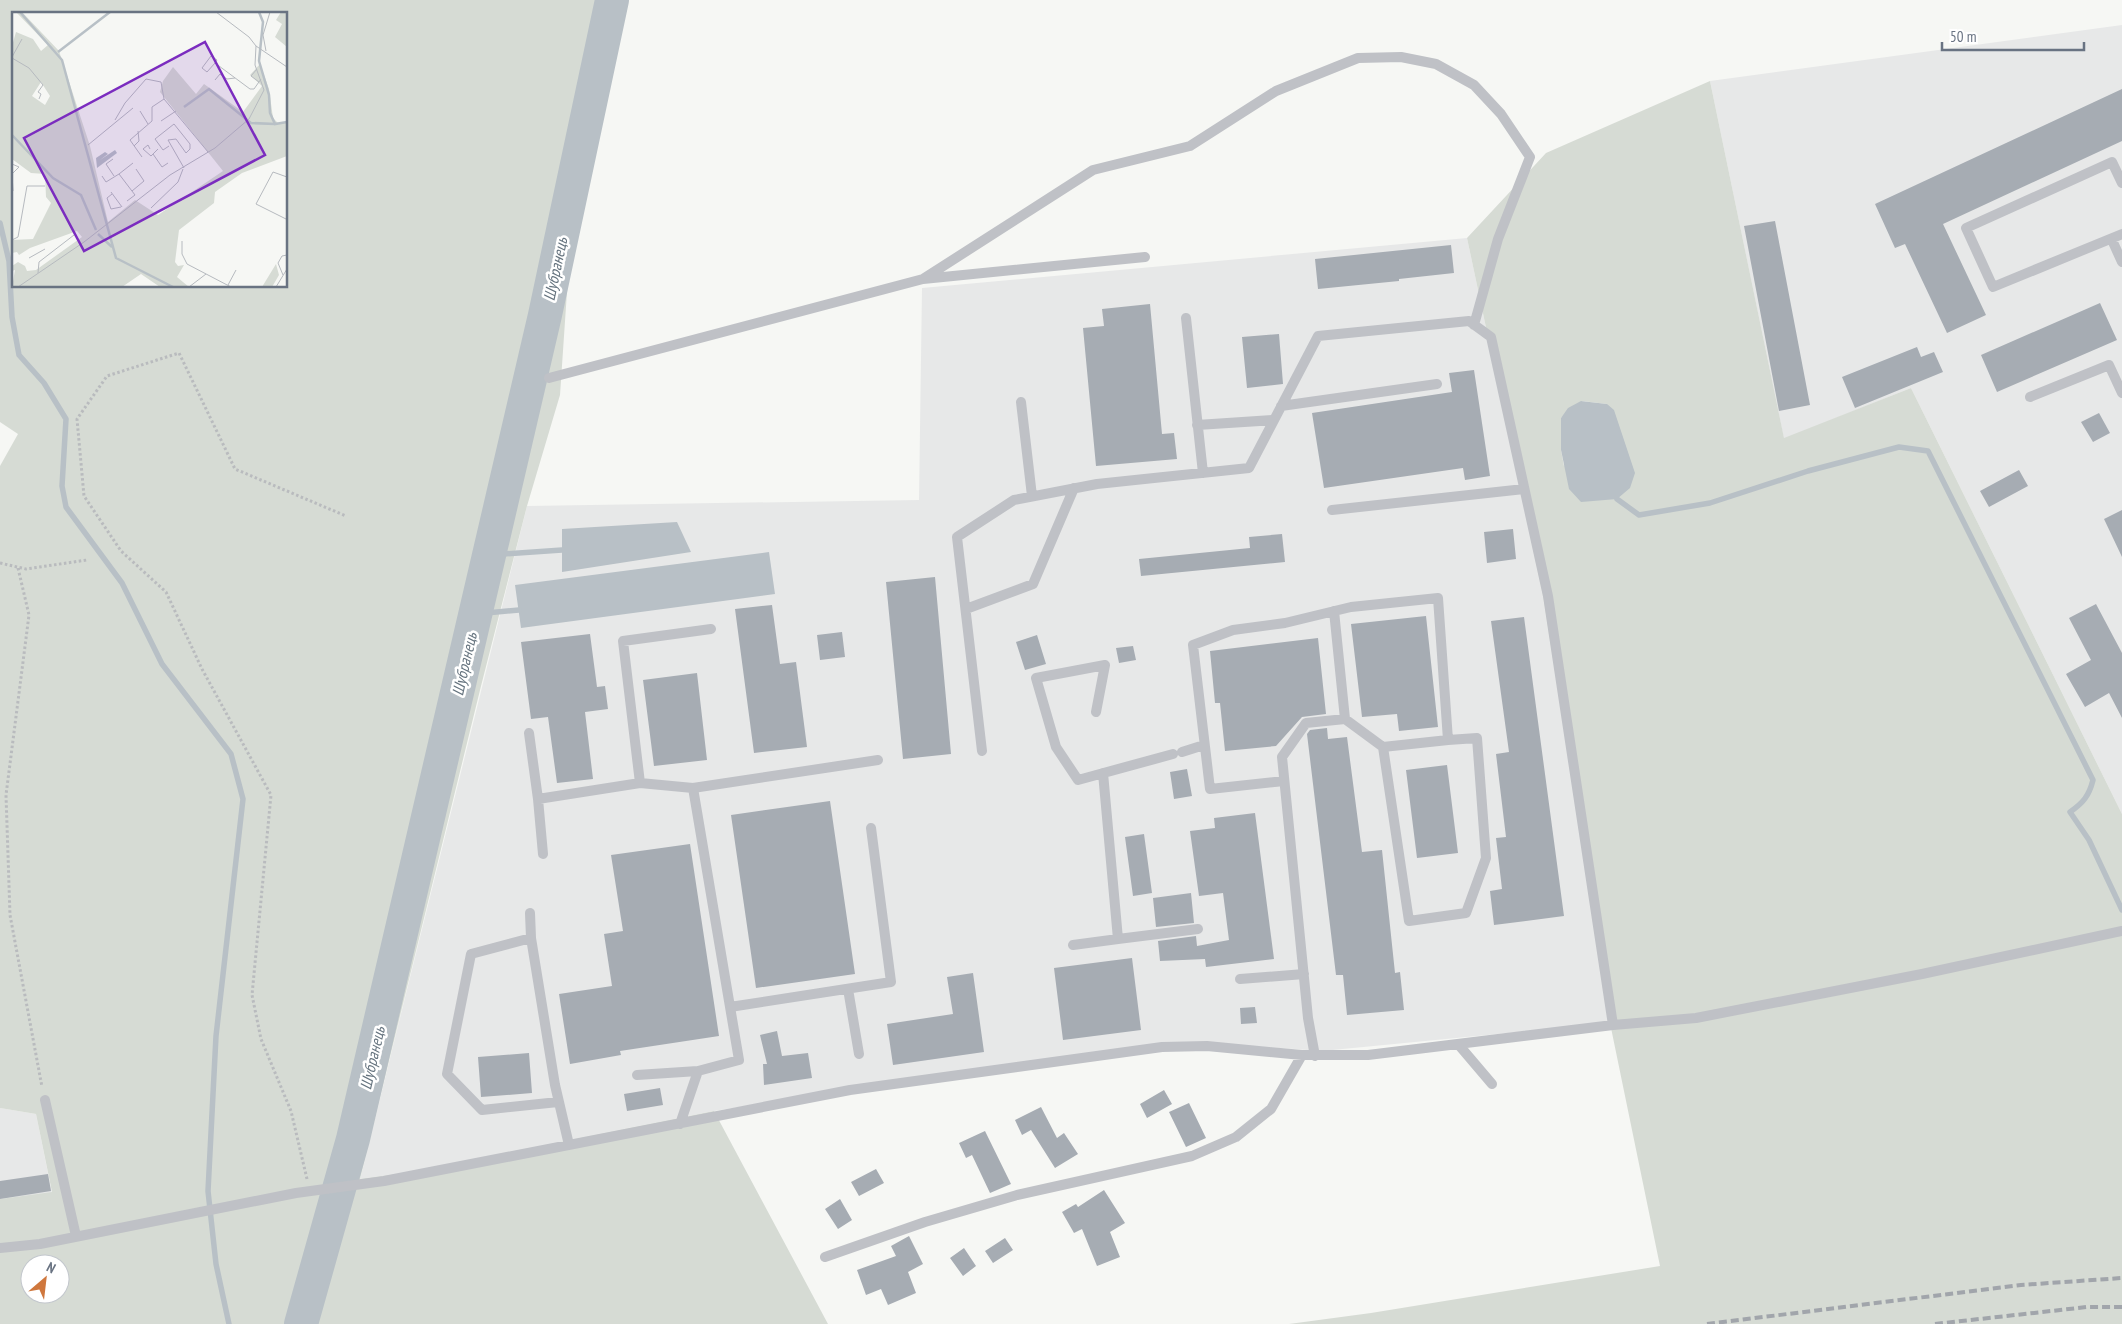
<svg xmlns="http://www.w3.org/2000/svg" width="2122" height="1324" viewBox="0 0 2122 1324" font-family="'PT Sans Narrow',sans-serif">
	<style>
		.built { fill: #e7e8e8 }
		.green { fill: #d6dbd4; fill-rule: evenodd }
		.water { fill: #b8c0c6 }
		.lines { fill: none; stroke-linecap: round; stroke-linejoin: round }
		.stream { stroke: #b8c0c6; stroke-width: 5.5 }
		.river { stroke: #b8c0c6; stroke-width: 34 }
		.building { fill: #a6acb3 }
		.path { stroke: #b9bbbe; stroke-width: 3; stroke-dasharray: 2.5 2.5; stroke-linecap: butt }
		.lane { stroke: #bfc1c6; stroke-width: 10 }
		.rail { stroke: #a1a5ab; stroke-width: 4; stroke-dasharray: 8 4; stroke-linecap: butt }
		.labels { text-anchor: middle; stroke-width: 5; stroke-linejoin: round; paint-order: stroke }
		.water-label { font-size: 16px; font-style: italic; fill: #65737e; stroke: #fff }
		.inset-river { fill: none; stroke: #b8c0c6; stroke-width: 2.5 }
		.inset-road { fill: none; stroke: #b6babf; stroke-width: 1 }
		.view { fill: #7b2cbf; fill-opacity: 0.15; stroke: #7b2cbf; stroke-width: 2.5 }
		.inset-edge { fill: none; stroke: #697382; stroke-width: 2.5 }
	</style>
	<rect width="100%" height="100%" fill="#f6f7f4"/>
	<!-- built -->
	<path class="built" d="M2122,25V814L1911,388L1784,439L1710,81Z
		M1467,238L1543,596L1610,1023L1322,1051L1209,1043L923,1078L714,1111L411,1172L360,1179L527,506L919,500L922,288Z
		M0,1108L36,1114L52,1193L0,1199Z"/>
	<!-- green -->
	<path class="green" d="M0,0H611L576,159L560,395L527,506L481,686L360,1179L411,1172L714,1111L828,1324H0V1199L52,1192L36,1114L0,1108V466L18,434L0,422ZM14,14H286V286H14ZM30,1264H60V1294H30Z
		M1710,81L1784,438L1911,388L2122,814V1324H1289L1371,1313L1660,1266L1610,1023L1543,596L1467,238L1546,153ZM1582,401L1607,404L1564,466L1561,450V418Z"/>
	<!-- water -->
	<path class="water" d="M1581,401L1607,404L1614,410L1635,473L1630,488L1617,499L1581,502L1569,489L1561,450V418L1568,408Z
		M677,522L691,552L562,572V529Z
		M769,552L775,594L521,628L515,585Z"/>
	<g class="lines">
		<!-- stream -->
		<path class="stream" d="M0,223L9,261L12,317L19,355L44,383L66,419L62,486L66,507L122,583L162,664L231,754L243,799L216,1036L208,1191L216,1264L229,1324
			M1617,499L1639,515L1710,503L1808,471L1899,447L1928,451L2093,780C2089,796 2083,803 2070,812L2089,840L2122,910
			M489,555L562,550
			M475,614L519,610"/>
		<!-- river -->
		<path class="river" d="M301,1324L353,1139L545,315L612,0"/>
	</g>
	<!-- building -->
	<path class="building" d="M2122,89V141L1943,224L1986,315L1947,333L1905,244L1895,248L1875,204Z
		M1775,221L1810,405L1779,411L1744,226Z
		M1451,245L1454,273L1399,279V281L1318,289L1315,259Z
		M2100,303L2117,340L1997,392L1981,355Z
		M1150,304L1162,434L1174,433L1177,459L1096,466L1083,328L1104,326L1102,309Z
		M1279,334L1283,384L1247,388L1242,337Z
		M1917,347L1921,357L1934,352L1943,372L1855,408L1842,377Z
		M1474,370L1490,476L1465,480L1463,468L1324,488L1312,413L1452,392L1449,373Z
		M2099,413L2110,433L2093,442L2081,422Z
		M2019,470L2028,486L1989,507L1980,491Z
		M2122,510V557L2104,519Z
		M1513,529L1516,559L1487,563L1484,532Z
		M1282,534L1285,562L1141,576L1139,559L1250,548L1249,537Z
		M935,577L951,754L903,759L886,582Z
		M2096,604L2122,653V718L2109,693L2085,707L2066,674L2091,660L2069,618Z
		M772,605L780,664L796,662L807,747L754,753L735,609Z
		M1426,616L1438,727L1399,731L1397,714L1362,717L1351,624Z
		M1524,617L1564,916L1494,925L1490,891L1502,889L1496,838L1506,837L1496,754L1509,752L1491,621Z
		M842,632L845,657L820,660L817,635Z
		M590,634L597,687L605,686L608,709L585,712L593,779L557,783L548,717L531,719L521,642Z
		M1037,635L1046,664L1025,670L1016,642Z
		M1318,638L1326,714L1302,717L1276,746L1225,751L1220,703H1215L1210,651Z
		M1133,646L1136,660L1119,663L1116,648Z
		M697,673L707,760L654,766L643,680Z
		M1327,728L1328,739L1347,737L1362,852L1382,850L1395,973L1400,972L1404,1010L1347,1015L1343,975H1336L1307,734L1310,730Z
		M1447,765L1458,853L1417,858L1406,770Z
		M1187,769L1192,796L1174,799L1170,772Z
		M830,801L855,974L756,988L731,815Z
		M1255,813L1274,959L1206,967L1205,959L1160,961L1158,941L1196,936L1197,946L1229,940L1223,893L1199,896L1190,831L1215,828L1214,818Z
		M1144,834L1152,893L1133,896L1125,837Z
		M690,844L719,1036L620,1051L621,1055L570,1064L559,994L612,986L604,934L623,931L611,855Z
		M1191,893L1194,923L1156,927L1153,898Z
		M1132,958L1141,1030L1063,1040L1054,968Z
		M973,973L984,1052L893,1065L887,1024L953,1014L947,977Z
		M1255,1007L1257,1023L1241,1024L1240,1008Z
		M777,1031L782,1056L808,1053L812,1078L764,1085L763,1064H767L760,1035Z
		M529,1053L532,1093L481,1097L478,1057Z
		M660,1088L663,1105L627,1111L624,1094Z
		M1164,1090L1172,1104L1147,1118L1140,1104Z
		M1189,1103L1206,1138L1186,1147L1169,1112Z
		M1041,1107L1057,1138L1064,1133L1078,1154L1055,1168L1031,1130L1022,1135L1015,1120Z
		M985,1131L1011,1184L990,1193L972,1155L966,1158L959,1143Z
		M876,1169L884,1183L859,1196L851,1182Z
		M48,1174L51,1191L0,1199V1181Z
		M1104,1190L1125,1223L1110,1232L1120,1257L1097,1266L1082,1229L1074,1233L1062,1212L1076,1204L1078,1207Z
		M840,1199L852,1220L838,1229L825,1209Z
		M909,1236L923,1264L908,1272L916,1293L888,1305L881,1289L866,1295L857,1270L896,1256L891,1246Z
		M1005,1238L1013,1250L993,1263L985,1251Z
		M964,1248L976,1266L963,1276L950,1258Z"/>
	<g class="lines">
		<!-- path -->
		<path class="path" d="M0,563L26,569L87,560
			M18,568L29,615L6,795L10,915L42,1087
			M307,1179L291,1111L261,1039L252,995L271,795L202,669L166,592L121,551L84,496L77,419L107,376L179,353L235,469L346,516"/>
		<!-- lane -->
		<path class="lane" d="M2122,183L2112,162L1966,228L1993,287L2122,234
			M2112,240L2122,262
			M923,279L1093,170L1190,146L1276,91L1358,58L1401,57L1436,64L1474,85L1501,114L1530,157L1498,239L1474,325
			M1186,318L1203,473
			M549,378L923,279L1145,257
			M2030,397L2109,365L2122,393
			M1021,402L1032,496
			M1281,406L1437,384
			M1197,425L1274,420
			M1332,510L1524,489
			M966,609L1033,584L1074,488
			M1334,611L1345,719
			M1096,712L1105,665L1036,678L1056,747L1078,780L1173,754
			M529,733L538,799L640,783L693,788L739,1060L698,1071L637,1075
			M1383,747L1448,740
			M982,751L957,537L1014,500L1097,484L1249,468L1318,336L1469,321L1491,337L1548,596L1613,1025
			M1182,752L1204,745
			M1103,773L1118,939L1198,929
			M1284,781L1210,789L1193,645L1233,630L1285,623L1351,607L1438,598L1448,740L1477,738L1486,858L1466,913L1409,921L1383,747L1345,719L1306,723L1282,757L1308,1018L1315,1056
			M640,783L623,641L711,629
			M693,788L878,760
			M538,799L543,854
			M530,913L531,938L555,1085L569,1145
			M531,938L471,954L447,1074L482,1110L558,1102
			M1073,945L1118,939
			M1240,979L1304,974
			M848,989L859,1054
			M730,1007L891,982L871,828
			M1458,1044L1492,1084
			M45,1100L76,1236
			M680,1124L698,1071
			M0,1248L40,1244L296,1193L384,1181L850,1090L1162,1047L1207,1046L1302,1055H1368L1613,1025L1696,1018L1922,974L2122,931
			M825,1257L925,1222L1017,1195L1192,1156L1236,1137L1271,1109L1302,1055"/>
		<!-- rail -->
		<path class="rail" d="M1707,1324L2021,1285L2122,1278
			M1935,1324L2087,1307H2122"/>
	</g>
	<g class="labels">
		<!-- water labels -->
		<g class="water-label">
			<text transform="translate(555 269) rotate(-78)" y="6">Шубранець</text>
			<text transform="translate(464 664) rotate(-77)" y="6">Шубранець</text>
			<text transform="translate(372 1058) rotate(-77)" y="6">Шубранець</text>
		</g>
	</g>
	<!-- overview -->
	<g transform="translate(12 12)">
		<rect width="275" height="275" fill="#f6f7f4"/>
		<path d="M4,0H10L47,39L78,134L96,210L123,188L146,203L211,159L148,80L151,69L161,55L184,82L192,72L231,100L250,74L238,63L248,52L257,77L261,106L266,111H275V144L230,161L203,180L202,191L167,218L163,250L166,254L172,253L165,265L177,275H148L129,262L110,275H0L3,258L0,259V254L6,250L13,254L15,259L24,258L70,225L65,219L18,236L7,243L5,240L0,241V228L21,227L39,191L34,185L33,162L19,161L0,147V34L4,20L21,27L29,39L36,33ZM29,70L38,84L33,93L20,84ZM269,0H275V35L263,25L270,12L264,8ZM264,252L267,263L260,275H250Z" fill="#d6dbd4" fill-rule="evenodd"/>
		<path d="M103,138L105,141L85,156L84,146L93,140L96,142L88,148Z" fill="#b8c0c6"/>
		<path class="inset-river" d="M8,0L50,48L104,246L161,275M247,0L251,10L247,49L257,83L258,101L263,112L275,110M46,40L98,0M172,95L197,77L239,111L263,112M0,123L41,166L69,183L84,218M86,222L100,235"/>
		<path class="inset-road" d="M204,0L237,25L244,34L275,55M254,39L251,23L258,0M0,45L10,27M0,46L17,56L31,73L26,80L29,82L27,87M203,51L195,60L190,56L199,44L205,48L203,51L238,77H242L249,67M245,57L239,64L247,70M203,68L208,62L215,67L223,66M128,99L136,112M103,108L113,91L134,67L149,70L152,87M149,109L164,99M76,133L121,96M122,134L127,129L126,119M157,134L151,138L143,127L162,112L178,132V137L174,141L164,127L156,128L172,156M138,137L136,133L131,137L139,144L146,137M141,142L150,155L156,151M130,145L118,128L140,109V95L152,87L196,140M101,147L94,152L102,164M0,152L7,155L0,162M0,162L1,179M107,162L121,151M90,164L94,170L107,162L123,183L115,189M120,179L132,169L124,157M99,180L110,195M100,182L95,186L99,197L109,195M139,196L166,170L171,157M274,207L244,192L261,160L275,165M0,228L6,225L15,174H33M170,229V242L175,252L219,275M17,246L33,237M26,261L27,250L62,223M271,263L266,251L270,244L275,243M216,273L224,258M6,275L72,230L158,163L203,136L237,107L252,78L243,53L244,34M177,275L194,262M264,275L275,257"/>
		<path class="view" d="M193,30L253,143L72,239L12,126Z"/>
		<rect width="275" height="275" class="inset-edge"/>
	</g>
	<!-- north arrow -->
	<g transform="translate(45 1279) rotate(28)"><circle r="24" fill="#ffffff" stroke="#c3c7cd"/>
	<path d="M0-4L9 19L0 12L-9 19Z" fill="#cf773d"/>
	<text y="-8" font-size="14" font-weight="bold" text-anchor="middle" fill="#697382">N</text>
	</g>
	<!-- scale -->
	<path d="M1942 42v8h142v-8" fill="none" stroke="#697382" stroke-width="2.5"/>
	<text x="1950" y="42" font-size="15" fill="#697382" stroke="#ffffff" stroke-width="4" paint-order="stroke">50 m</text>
</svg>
